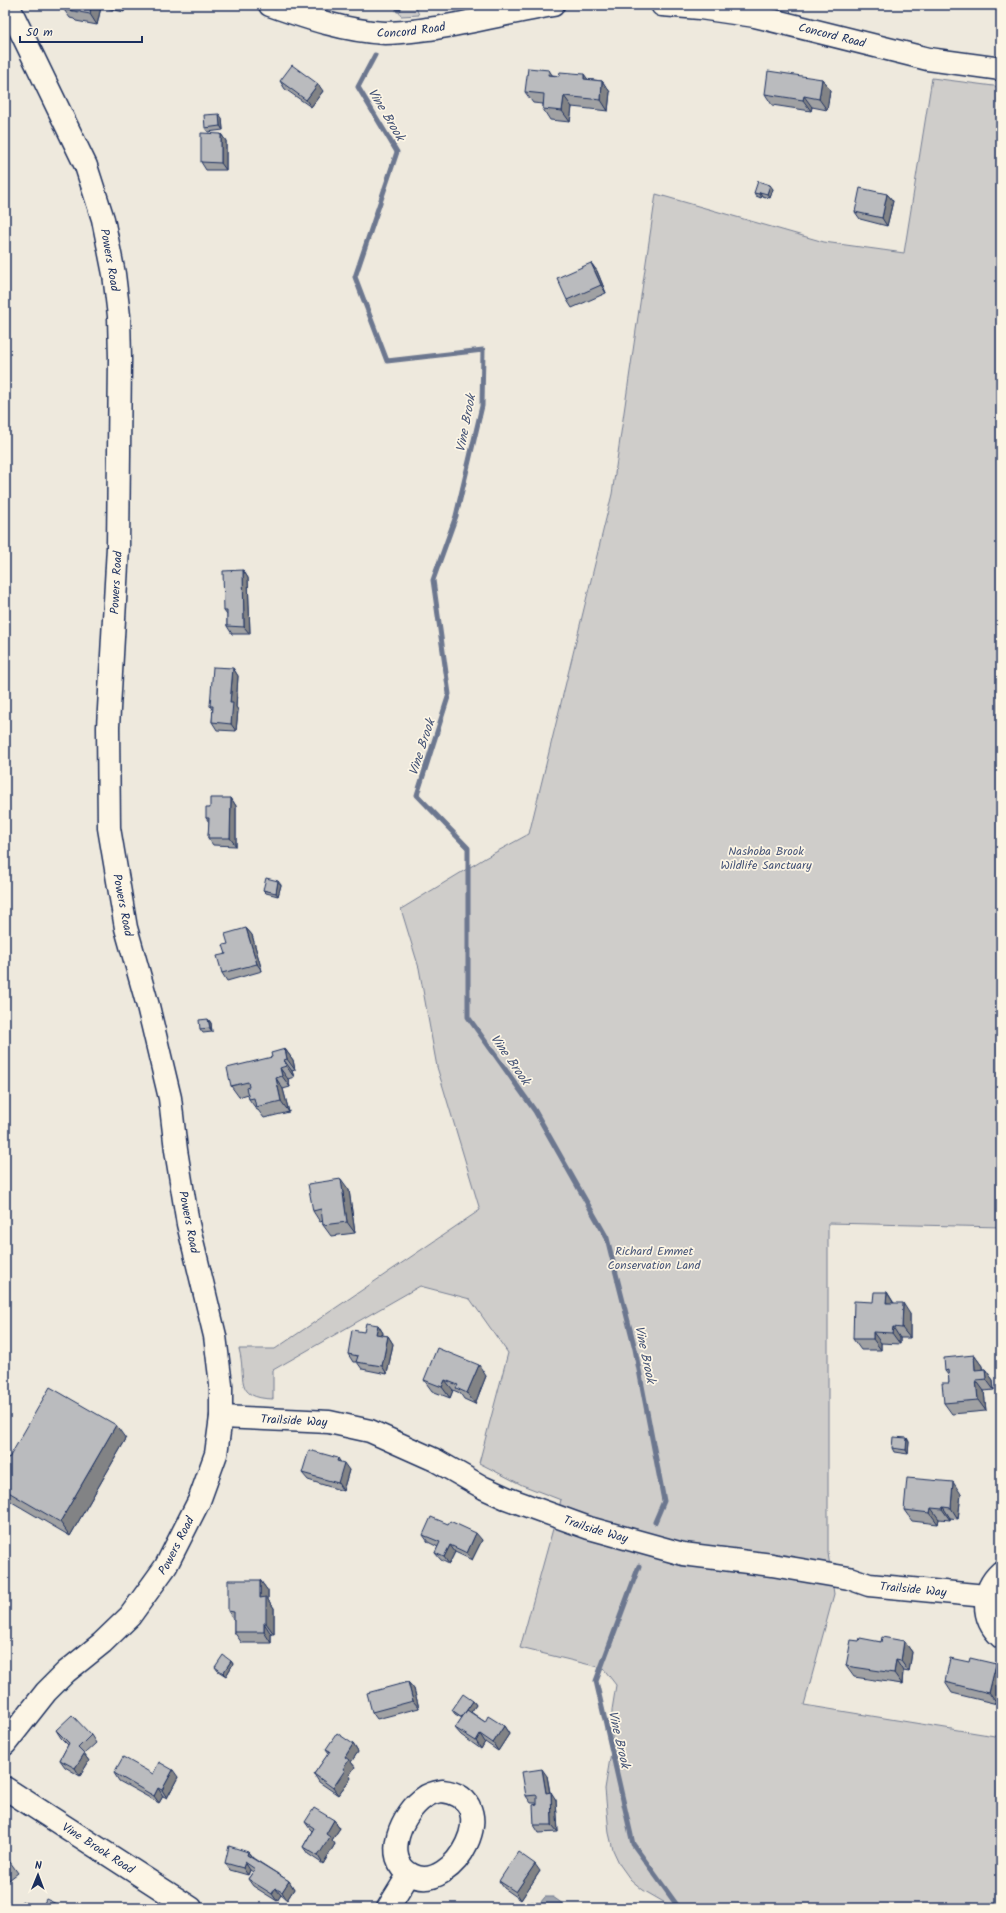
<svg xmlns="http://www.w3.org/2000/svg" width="1006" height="1913" viewBox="0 0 1006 1913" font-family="Kalam,sans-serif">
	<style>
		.green { fill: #cfcdca; stroke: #757e94 }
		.water { fill: #a2a7af; stroke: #6c778f }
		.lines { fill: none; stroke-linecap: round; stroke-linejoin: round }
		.stream { stroke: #6c778f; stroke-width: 5 }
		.minor-casing { stroke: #1b2f5e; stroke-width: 25 }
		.major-casing { stroke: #1b2f5e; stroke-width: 25 }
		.minor { stroke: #fcf5e5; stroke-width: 22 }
		.major { stroke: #fcf5e5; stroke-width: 22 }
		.wall { fill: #a0a1a3; stroke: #1b2f5e }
		.shaded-wall { fill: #828385; stroke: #1b2f5e }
		.building { fill: #babbbe; stroke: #1b2f5e }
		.labels { text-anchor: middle; stroke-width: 3.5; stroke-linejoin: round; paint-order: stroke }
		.street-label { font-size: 12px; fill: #1b2f5e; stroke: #fcf5e5 }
		.park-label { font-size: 12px; fill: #485679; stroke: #fcf5e5 }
		.water-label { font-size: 13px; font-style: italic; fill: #445376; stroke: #fcf5e5 }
	</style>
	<rect width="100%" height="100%" fill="#eee9dd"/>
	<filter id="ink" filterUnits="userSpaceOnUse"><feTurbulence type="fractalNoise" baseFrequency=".025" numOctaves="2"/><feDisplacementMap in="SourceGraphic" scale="8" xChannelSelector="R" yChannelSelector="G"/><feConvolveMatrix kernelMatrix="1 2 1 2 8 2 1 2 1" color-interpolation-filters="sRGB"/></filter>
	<g filter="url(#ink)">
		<!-- green -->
		<path class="green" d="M396,5H415L419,15L401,16Z
			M932,78L1001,87V1227L828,1223V1553L834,1594L804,1705L1001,1737V1908H674L643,1890L630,1879L620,1865L613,1850L609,1833L605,1789L612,1746V1710L616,1685L603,1668L520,1648L561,1500L522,1485L479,1463L508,1353L470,1299L420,1286L273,1370V1399C232,1398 247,1377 239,1349H275L480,1210L437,1067L419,968L401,909L485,858L529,834L612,494L656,194L824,242L904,253Z"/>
		<!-- water -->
		<path class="water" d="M545,1897H553L563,1904V1908H529V1905L531,1902L540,1903Z"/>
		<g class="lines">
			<!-- stream -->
			<path class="stream" d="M398,10L401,5
				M375,55L358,87L397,152L355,277L387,361L483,350L482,406L456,516L433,580L449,694L417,795L468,848V1017L535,1111L607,1238L635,1349L664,1501L655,1522
				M639,1566L596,1681L633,1844L679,1908"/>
			<defs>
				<g id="minor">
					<path id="s1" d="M221,1417L329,1422L370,1431L435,1460L484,1488L506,1498L589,1528L683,1554L772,1565L849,1578L869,1585L986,1596"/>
					<path d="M1001,1572C981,1590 981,1619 1001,1637"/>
					<path id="s2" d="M5,1788L191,1908"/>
					<path d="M442,1791C507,1798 453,1896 412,1875C380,1859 403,1811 425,1797C430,1793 436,1792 442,1791Z"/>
					<path d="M388,1908L409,1874"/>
				</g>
				<g id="major">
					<path id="s3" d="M270,5C307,18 345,31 385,33C402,33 419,30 436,28C476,21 514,12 553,5"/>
					<path id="s4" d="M662,5L700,8L755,16L928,59L1001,69"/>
					<path id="s5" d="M5,1744L46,1692L66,1672L102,1643L130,1616L166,1566L199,1501L216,1454L221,1417V1385L215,1336L188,1224L176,1150L170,1098L148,1006L126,928L109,828L108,727L118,547L120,359L119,316L114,274L103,219L86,166L8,5"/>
				</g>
			</defs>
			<!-- minor casing -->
			<use href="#minor" class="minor-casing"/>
			<!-- major casing -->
			<use href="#major" class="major-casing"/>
			<!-- minor -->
			<use href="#minor" class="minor"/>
			<!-- major -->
			<use href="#major" class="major"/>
		</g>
		<!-- wall -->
		<path class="wall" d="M63,5H125L124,12L101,7L97,25L76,21L74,19L70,18L62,7Z
			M552,75L602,81L610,92L608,111L572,107L570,122L550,120L543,109V104L533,103L525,92Z
			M822,79L830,90L827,110L812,107L811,111L772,105L765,94Z
			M280,81L323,91L311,107L285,89Z
			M222,118L223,130L208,132L205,128Z
			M221,134L226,141V170H206L201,162Z
			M773,189L770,198L762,196L761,198L756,196L754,193Z
			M887,194L893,201L887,226L860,219L855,212Z
			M591,263L597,271L606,293L572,308L567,300Z
			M243,570L248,578L250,634H232L227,626V615L224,611Z
			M233,668L238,676L236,707L238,710L236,731L217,730L212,722L213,711L210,706Z
			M231,798L236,806V846L213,845L208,838L209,822L206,818L210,808Z
			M281,885L278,896L266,893L263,890Z
			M246,928L252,935L262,971L227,981L222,973L228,944Z
			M208,1019L211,1023L212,1032L203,1033L200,1029Z
			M285,1049L293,1060L295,1070L292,1071L294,1077L288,1079L290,1087L283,1089L289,1112L264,1118L258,1110H257L249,1099L248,1094L239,1097L231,1086L272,1057Z
			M349,1190L355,1233L331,1236L323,1225V1221L320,1222L313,1211Z
			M887,1292L894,1303L910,1314V1338H900V1344L881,1343V1350H861L853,1339L873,1302Z
			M378,1325L383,1333L382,1335L388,1336L393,1344L387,1374L362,1369L357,1362H353L348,1354L364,1332Z
			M974,1355L982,1366V1369H985L993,1380L994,1390L984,1391L986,1411L952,1414L944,1403L949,1383V1376L945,1371Z
			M486,1376L475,1404L464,1399L460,1393L453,1390L450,1398L432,1391L424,1380Z
			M907,1438L909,1442L908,1454L894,1452L892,1448Z
			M126,1439L70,1536L5,1498V1456L9,1458Z
			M340,1462L349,1470L343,1491L308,1480L302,1473Z
			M961,1494L958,1519L950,1518V1520L939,1519L938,1524L912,1521L904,1510Z
			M423,1535L482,1540L472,1560L455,1552L449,1564L441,1560L435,1553L438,1547L428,1542Z
			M260,1580L268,1591V1600L274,1608V1634H271V1643H242L234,1632V1620L228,1611Z
			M859,1641L881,1642L904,1641L912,1652L909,1672L903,1671L902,1684L854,1677L846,1666Z
			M231,1661L233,1664L226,1676L218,1671L215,1667Z
			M969,1662L996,1664L1001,1671V1686L997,1704L952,1693L945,1682Z
			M408,1682L414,1689L419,1708L377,1719L372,1712Z
			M473,1701L476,1705L471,1712L485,1722L504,1726L509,1734L498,1751L485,1742L481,1749L461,1735L455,1728L462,1718L455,1714L452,1710Z
			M56,1730L91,1735L96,1743L84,1754L89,1761L80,1776L65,1767L60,1760L68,1745L61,1738Z
			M353,1744L358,1752L351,1762L355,1767L349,1775L351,1778L338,1795L319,1782L314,1774L329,1753L326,1749Z
			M114,1773L153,1774L178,1777L167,1798L163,1796L159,1803L119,1781Z
			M547,1776L550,1792L556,1800L558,1832L539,1833L534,1825L537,1803H531L526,1796Z
			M334,1820L340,1828L332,1840L335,1844L323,1864L308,1854L303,1847L312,1831L310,1829L305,1822Z
			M248,1852L253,1858L289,1881L294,1889L287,1900L281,1895L277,1901L253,1886L248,1879L253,1872L250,1870L248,1875L230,1870L225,1863Z
			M5,1855L18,1873L5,1883Z
			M540,1871L521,1900L504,1888L499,1881Z"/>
		<!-- shaded-wall -->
		<path class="shaded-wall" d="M91,5H99L101,7L97,25L90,14Z
			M119,5H125L124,12Z
			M549,70L556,81L548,75Z
			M584,74L592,85L584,79Z
			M822,79L830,90L827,110L819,99Z
			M602,81L610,92L608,111L601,100Z
			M318,84L323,91L311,107L306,100Z
			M564,96L572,107L570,122L562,111Z
			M804,96L812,107L811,111L803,100Z
			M219,114L222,118L223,130L220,126Z
			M221,134L226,141V170L221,163Z
			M770,185L773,189L770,198L767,194Z
			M760,192L762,196L761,198L759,194Z
			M887,194L893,201L887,226L882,218Z
			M591,263L597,271L606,293L601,285Z
			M243,570L248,578L250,634L244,627Z
			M233,668L238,676L236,707L238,710L236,731L231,724L230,703Z
			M231,798L236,806V846L230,838Z
			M278,881L281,885L278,896L276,893Z
			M246,928L252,935L262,971L257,964Z
			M208,1019L211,1023L212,1032L210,1028Z
			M285,1049L293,1060L295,1070L287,1059Z
			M284,1060L292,1071L294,1077L286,1066Z
			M280,1068L288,1079L290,1087L282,1076Z
			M276,1078L283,1089L289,1112L281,1101Z
			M341,1179L349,1190L355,1233L347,1222Z
			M887,1292L894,1304L886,1303Z
			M903,1303L910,1314V1338L902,1328Z
			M378,1325L383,1333L381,1342L376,1334Z
			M893,1327L900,1338V1344L892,1333Z
			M873,1332L881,1343V1350L873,1339Z
			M388,1336L393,1344L387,1374L382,1366Z
			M974,1355L982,1366L983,1380L975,1370Z
			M479,1365L486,1376L475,1404L467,1393Z
			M985,1369L993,1380L994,1390L986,1379Z
			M445,1380L453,1390L450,1398L442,1387Z
			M976,1380L984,1391L986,1411L978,1400Z
			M116,1425L126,1439L70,1536L60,1522Z
			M907,1438L909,1442L908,1454L906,1450Z
			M338,1458L343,1466L344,1463L349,1470L343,1491L338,1483L337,1461Z
			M953,1482L961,1494L958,1519L951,1508Z
			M943,1507L950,1518V1520L942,1509Z
			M931,1508L939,1519L938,1524L930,1513Z
			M476,1533L482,1540L472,1560L467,1553Z
			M450,1545L455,1552L449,1564L444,1557Z
			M260,1580L268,1591V1600L274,1608V1634L266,1623L260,1598Z
			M264,1623L271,1634V1643L264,1632Z
			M904,1641L912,1652L909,1672L901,1661Z
			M896,1660L903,1671L902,1684L894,1673Z
			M231,1661L233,1664L226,1676L223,1673Z
			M996,1664L1001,1671V1686L997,1704L989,1693Z
			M408,1682L414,1689L419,1708L413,1701Z
			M473,1701L476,1705L465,1721L462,1717Z
			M504,1726L509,1734L498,1751L493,1743Z
			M480,1734L485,1742L481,1749L476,1741Z
			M353,1744L358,1752L351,1762L355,1767L349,1775L351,1778L338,1795L333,1788L343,1769L345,1757Z
			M84,1754L89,1761L80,1776L75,1768Z
			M542,1769L547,1776L551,1800L546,1793Z
			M173,1770L178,1777L167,1798L162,1790Z
			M158,1788L163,1796L159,1803L154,1796Z
			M551,1792L556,1800L558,1832L552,1825Z
			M334,1820L340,1828L332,1840L335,1844L323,1864L318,1856L326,1834Z
			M248,1852L253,1859L247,1855Z
			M245,1862L250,1870L248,1875L243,1868Z
			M535,1864L540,1871L521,1900L516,1892Z
			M289,1881L294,1889L287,1900L282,1892Z
			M275,1888L281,1895L277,1901L272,1894Z"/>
		<!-- building -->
		<path class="building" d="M63,5H91L90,14L68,10L69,8L62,7Z
			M292,65L318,84L306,100L280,81Z
			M528,68L549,70L548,75L559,76L560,72L584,74V79L602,81L601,100L564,96L562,111L543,109L544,94L525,92Z
			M768,71L822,79L819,99L804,96L803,100L765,94Z
			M219,114L220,126L205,128L204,115Z
			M201,133L221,134V163L201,162Z
			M758,181L770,185L767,194L760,192L759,194L754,193Z
			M860,188L887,194L882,218L855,212Z
			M591,263L601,285L567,300L557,278Z
			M243,570L244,627L227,626V611H224L223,571Z
			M213,667L233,668L230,703H233L231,724L212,722L213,706H210Z
			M210,798H231L230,838H208L209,818H206V808H210Z
			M266,878L278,881L276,893L263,890Z
			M246,928L257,964L222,973L217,956L226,954L223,945L228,944L225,934Z
			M208,1019L210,1028L200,1029L199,1020Z
			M285,1049L287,1059L284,1060L286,1066L280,1068L282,1076L276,1078L281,1101L256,1107L254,1098L249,1099L246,1088L249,1087L248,1082L231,1086L227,1068L272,1057L271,1053Z
			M341,1179L347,1222L323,1225L321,1209L313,1211L308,1184Z
			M874,1292H887L886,1303H903L902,1328L893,1327L892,1333L873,1332V1339H853L854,1301L873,1302Z
			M366,1323L378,1325L376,1334L388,1336L382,1366L356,1362L358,1356L348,1354L352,1330L364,1332Z
			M437,1348L479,1365L467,1393L456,1388L458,1385L445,1380L442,1387L424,1380Z
			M974,1355L975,1370L985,1369L986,1379L976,1380L978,1400L944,1403L942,1383H949L948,1370L945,1371L944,1358Z
			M50,1387L116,1425L60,1522L5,1490V1456L9,1458Z
			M893,1437L907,1438L906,1450L892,1448Z
			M309,1450L338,1458L337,1461L344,1463L338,1483L302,1473Z
			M907,1478L953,1482L951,1508L943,1507L942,1509L931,1508L930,1513L904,1510Z
			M431,1517L448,1524L450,1521L476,1533L467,1553L450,1545L444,1557L435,1553L440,1542L423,1535Z
			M228,1580H260V1598L266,1597V1623H264V1632H234V1612L228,1611Z
			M882,1637L904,1641L901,1661L896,1660L894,1673L846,1666L851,1640L859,1641L860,1638L881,1642Z
			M223,1655L231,1661L223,1673L215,1667Z
			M950,1658L969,1662L970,1658L996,1664L989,1693L945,1682Z
			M408,1682L413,1701L372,1712L367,1693Z
			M463,1694L473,1701L462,1717L452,1710Z
			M467,1710L485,1722L488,1716L504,1726L493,1743L480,1734L476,1741L455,1728Z
			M72,1715L91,1735L78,1748L84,1754L75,1768L60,1760L69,1743L56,1730Z
			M337,1733L353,1744L345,1757L349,1760L343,1769L345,1770L333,1788L314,1774L330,1751L326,1749Z
			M123,1757L153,1774L159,1762L173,1770L162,1790L158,1788L154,1796L114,1773Z
			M542,1769L546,1793L551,1792L552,1825H534L533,1805L537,1804V1795L526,1796L522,1772Z
			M314,1808L334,1820L326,1834L330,1837L318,1856L303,1847L314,1828L305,1822Z
			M229,1846L248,1852L247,1855L289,1881L282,1892L275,1888L272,1894L248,1879L255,1869L245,1862L243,1868L225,1863Z
			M518,1852L535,1864L516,1892L499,1881Z
			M5,1855L10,1862L5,1866Z
			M46,1899L65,1908H42Z
			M22,1901L36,1908H18Z"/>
	</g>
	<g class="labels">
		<!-- street labels -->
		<g class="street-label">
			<text dy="4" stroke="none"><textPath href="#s3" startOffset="145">Concord Road</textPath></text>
			<text dy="4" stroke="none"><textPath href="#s4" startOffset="173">Concord Road</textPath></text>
			<text transform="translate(110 260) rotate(80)" y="4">Powers Road</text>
			<text dy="4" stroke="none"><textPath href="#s5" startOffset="1248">Powers Road</textPath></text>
			<text transform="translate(123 905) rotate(79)" y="4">Powers Road</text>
			<text transform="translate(189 1222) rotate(79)" y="4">Powers Road</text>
			<text dy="4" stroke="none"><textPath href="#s1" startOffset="73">Trailside Way</textPath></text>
			<text dy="4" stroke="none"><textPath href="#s1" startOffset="397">Trailside Way</textPath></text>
			<text dy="4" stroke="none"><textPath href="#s5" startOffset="264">Powers Road</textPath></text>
			<text dy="4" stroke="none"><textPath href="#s1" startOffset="721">Trailside Way</textPath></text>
			<text dy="4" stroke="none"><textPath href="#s2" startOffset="111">Vine Brook Road</textPath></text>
		</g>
		<!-- park labels -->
		<g class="park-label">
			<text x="766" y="855">Nashoba Brook<tspan x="766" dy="14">Wildlife Sanctuary</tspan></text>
			<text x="654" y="1255">Richard Emmet<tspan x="654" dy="14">Conservation Land</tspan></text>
		</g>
		<!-- water labels -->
		<g class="water-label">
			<text transform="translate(387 114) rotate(59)" y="5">Vine Brook</text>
			<text transform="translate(465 423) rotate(-79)" y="5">Vine Brook</text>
			<text transform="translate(421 747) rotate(-72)" y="5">Vine Brook</text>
			<text transform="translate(511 1059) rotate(55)" y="5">Vine Brook</text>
			<text transform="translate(646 1354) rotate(78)" y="5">Vine Brook</text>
			<text transform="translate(620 1739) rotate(77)" y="5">Vine Brook</text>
		</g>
	</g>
	<!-- margin -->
	<rect width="1006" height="1913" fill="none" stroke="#fcf5e5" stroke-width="20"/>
	<rect x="10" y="10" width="986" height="1893" fill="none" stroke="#1b2f5e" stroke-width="1.5" filter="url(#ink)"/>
	<!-- north arrow -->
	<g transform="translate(38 1875) rotate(1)" stroke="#fcf5e5" stroke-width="3" paint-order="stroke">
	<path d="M0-3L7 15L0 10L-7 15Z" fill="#1b2f5e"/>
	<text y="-6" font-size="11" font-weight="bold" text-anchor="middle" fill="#1b2f5e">N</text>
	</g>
	<!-- scale -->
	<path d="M20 36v6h122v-6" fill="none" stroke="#1b2f5e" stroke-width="2"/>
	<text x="26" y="36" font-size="12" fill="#1b2f5e" stroke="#fcf5e5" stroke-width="3" paint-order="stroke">50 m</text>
</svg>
